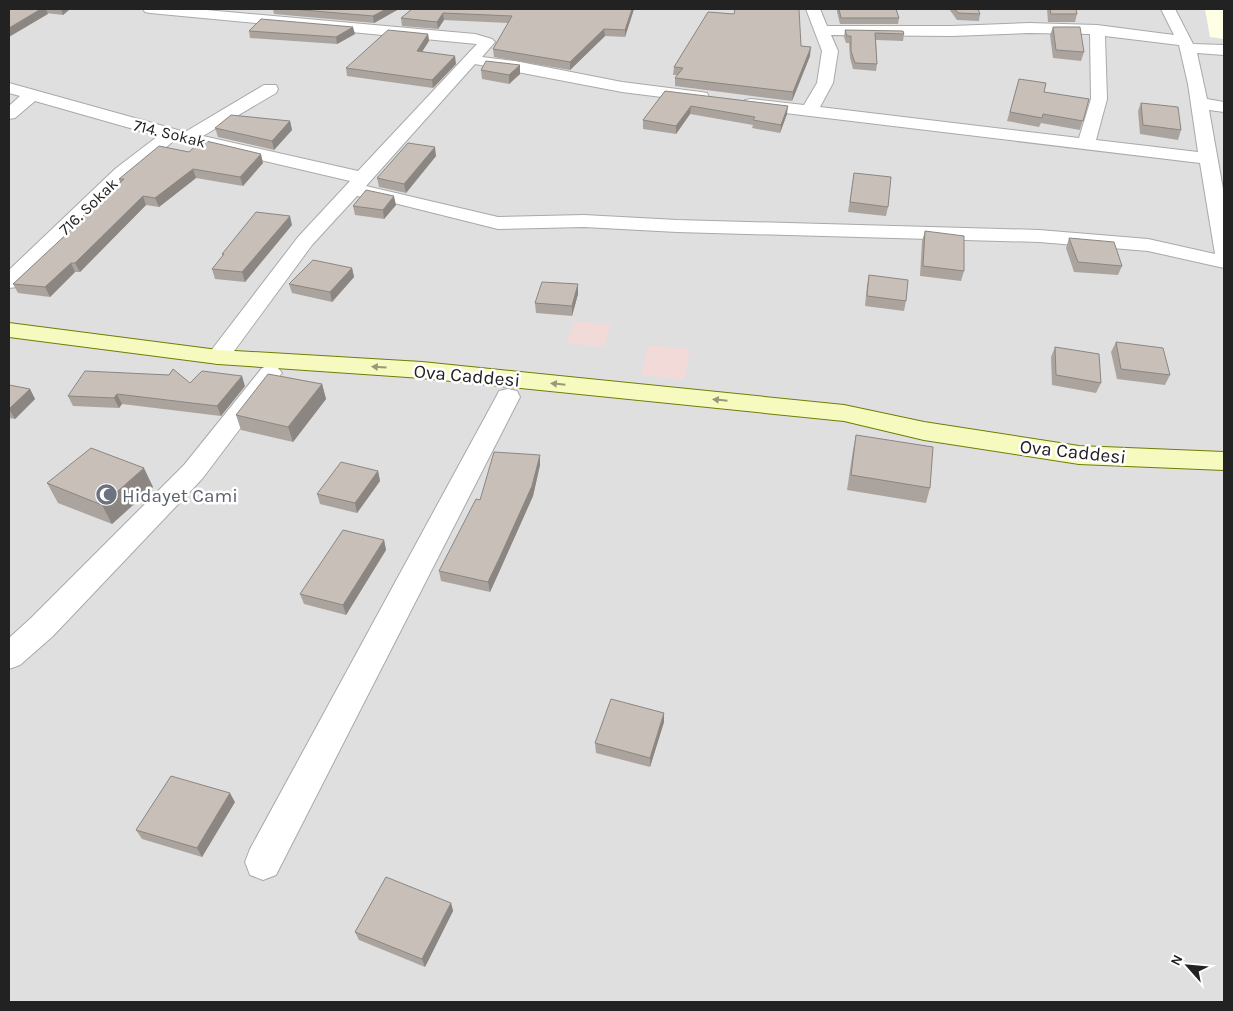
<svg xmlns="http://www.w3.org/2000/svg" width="1233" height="1011" viewBox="0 0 1233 1011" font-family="Karla,sans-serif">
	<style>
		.residential { fill: #e0dfdf }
		.commercial { fill: #f2dad9 }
		.education { fill: #ffffe5 }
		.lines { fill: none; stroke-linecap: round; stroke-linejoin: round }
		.street-casing { stroke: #a9a9a9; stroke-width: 2 }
		.secondary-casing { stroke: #707d05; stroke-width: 2 }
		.street { fill: #fff; fill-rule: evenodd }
		.secondary { fill: #f7fabf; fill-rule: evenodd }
		.wall { fill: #aba49e }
		.shaded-wall { fill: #8b8681 }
		.building { fill: #c7bfb8; stroke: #8b8681 }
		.oneway { fill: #979978 }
		.labels { text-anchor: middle; stroke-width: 5; stroke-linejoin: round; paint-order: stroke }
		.far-street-label { font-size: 16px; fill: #222; stroke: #fff }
		.street-label { font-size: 19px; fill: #222; stroke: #fff }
		.worship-label { font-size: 19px; fill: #5b616d; stroke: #fff; text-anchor: start }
	</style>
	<rect width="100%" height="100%" fill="#f2efe9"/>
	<!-- residential -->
	<path class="residential" d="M9,9H1224V1002H9Z"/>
	<!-- commercial -->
	<path class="commercial" d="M575,321L611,325L604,347L566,343Z
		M648,345L690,349L684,380L641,375Z"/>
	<!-- education -->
	<path class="education" d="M1205,9H1224V39L1210,37Z"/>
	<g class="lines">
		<defs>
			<path id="street" d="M143,9H195L475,34L492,39L495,42L482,57L515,61L622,82L701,92L707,93L709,97L707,101L701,102L622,92L475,64L366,186L498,217L584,215L677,220L1039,230L1148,239L1215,254L1200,163L751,109L745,108L743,104L745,100L751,99L804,105L817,83L822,51L806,9H820L827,26H952L1029,23L1097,25L1174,35L1161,9H1175L1193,44L1224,45V55L1197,53L1207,99L1224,102V112L1209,110L1224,195V268L1148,251L1039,242L677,232L584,227L498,229L386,201L357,196L312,245L226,362L218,364L210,362L206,357L210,352L298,237L350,181L175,140L129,177L17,287L9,288V270L115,169L158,136L35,101L15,118L9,119V106L20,96L9,93V83L185,132L264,85H276L278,89L276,93L203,136L358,171L477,44L150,13L145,12ZM1029,33L1090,34L1091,99L1079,138L820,107L833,83L838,51L831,35L952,36ZM1105,36L1179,45L1188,84L1198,152L1096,140L1107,99Z
				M270,365L278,368L282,373L202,479L53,636L20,665L9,669V638L31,618L184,465L262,368Z
				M508,389L517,391L520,397L276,875L263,880L250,875L245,862L250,849L496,397L499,391Z"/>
			<path id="secondary" d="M9,323L218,350L422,362L844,405L924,422L1079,446L1224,452V470L1079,464L924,440L844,421L422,378L218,364L9,337Z"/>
		</defs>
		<!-- street casing -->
		<use href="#street" class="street-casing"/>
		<!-- secondary casing -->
		<use href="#secondary" class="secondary-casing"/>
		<!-- street -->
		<use href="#street" class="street"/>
		<!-- secondary -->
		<use href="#secondary" class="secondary"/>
	</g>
	<!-- wall -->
	<path class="wall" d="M10,9H70L63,15Z
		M273,9H399L374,23L274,14Z
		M412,9H634L625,37L605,36L570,70L494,57L493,49L508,23L444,20L438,29L402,26L401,18Z
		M837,9H896L899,18L898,24H840L837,12Z
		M949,9H978L980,14L979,21L957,20Z
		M1047,9H1076L1077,14L1075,22H1048Z
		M1053,27L1084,52L1081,61L1053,58L1050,35Z
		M845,30L904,34L903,41L876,40L877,64L876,71L853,69L850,58L849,43H846L844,37Z
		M249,31L355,34L337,44L250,38Z
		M428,34L429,41L422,51L456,64L433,88L347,76L346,68Z
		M801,46L810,56L792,101L675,86V78L677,75H673L674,67Z
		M520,65V74L509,84L482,79L481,70Z
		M1019,79L1044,92L1089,99L1080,130L1041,123L1039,127L1007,121Z
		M665,91L787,114L780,133L752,128L753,125L690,114L676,134L643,129V120Z
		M1141,103L1181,130L1178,140L1140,134L1138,111Z
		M290,121L292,130L274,150L218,137L215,128Z
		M189,152L263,163L243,186L196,178L159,207L146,205L80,272H75L50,297L18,293L13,284L70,231L69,229L120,182L119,179Z
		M436,156L406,193L379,187L377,178Z
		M854,173L888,207L886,216L848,212Z
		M396,205L384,219L355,215L353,206Z
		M292,225L245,282L215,279L212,269L223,256L222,254Z
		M925,231L964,271L961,281L920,276L922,241Z
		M1069,238L1122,266L1118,275L1074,272L1066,248Z
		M352,268L354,277L332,302L292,293L289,284Z
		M869,275L906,301L904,311L865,306L867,285Z
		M578,284V294L572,316L536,313L535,303Z
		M1116,342L1170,375L1165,385L1117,379L1111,352Z
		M1055,347L1101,383L1096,393L1052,385L1051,357Z
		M190,383L245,386L221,416L122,404L119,408L73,406L68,396Z
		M322,384L326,399L293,442L241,430L236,415Z
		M9,385L30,389L35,399L15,419L9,418Z
		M856,435L930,488L926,503L847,490L853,450Z
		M540,455V465L533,496L500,570L490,592L441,581L439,571L480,500Z
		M378,471L380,481L357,513L320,504L317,494Z
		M47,483L153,487L112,524L58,503Z
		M384,540L386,550L346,615L304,604L300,594Z
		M664,713V722L650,767L596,753L595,743Z
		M235,802L202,857L142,839L136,830Z
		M451,903L453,911L425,967L359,940L355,932Z"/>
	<!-- shaded-wall -->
	<path class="shaded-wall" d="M41,9H46L48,14L9,37V28Z
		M61,9H70L63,15Z
		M386,9H399L374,23L373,16Z
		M632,9H634L625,37V30Z
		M443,13L444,20L438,29L437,22Z
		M353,27L355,34L337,44L336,37Z
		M604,29L605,36L570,70V62Z
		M428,34L429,41L418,58L417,51Z
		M811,47L810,56L792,101L793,92Z
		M455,56L456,64L433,88L432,80Z
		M520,65V74L509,84V75Z
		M691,106L690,114L676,134V126Z
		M788,106L787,114L780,133L781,125Z
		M290,121L292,130L274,150L272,141Z
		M435,147L436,156L406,193L404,184Z
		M261,154L263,163L243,186L240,177Z
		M193,169L196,178L159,207L155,198Z
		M143,196L146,205L80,272L75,263Z
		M394,196L396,205L384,219L383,210Z
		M290,216L292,225L245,282L242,272Z
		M71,263L75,272L50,297L45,287Z
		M352,268L354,277L332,302L330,292Z
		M578,284V294L572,316V306Z
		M242,376L245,386L221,416L217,406Z
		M322,384L326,399L293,442L288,427Z
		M30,389L35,399L15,419L9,409Z
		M117,394L122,404L119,408L114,398Z
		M540,455V465L533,496L500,570L490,592L488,582Z
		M144,468L153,487L112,524L102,505Z
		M378,471L380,481L357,513L355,503Z
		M384,540L386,550L346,615L343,605Z
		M664,713V722L650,767V758Z
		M230,793L235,802L202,857L197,848Z
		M451,903L453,911L425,967L422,959Z"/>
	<!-- building -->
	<path class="building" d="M9,9H41L9,28Z
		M291,9H386L373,16Z
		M412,9H632L625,30L604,29L570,62L493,49L512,16L443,13L437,22L401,18Z
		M735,9H799L801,46L811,47L793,92L675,78L683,68L674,67L708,12L734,14Z
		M839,9H896L899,18H841Z
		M955,9H978L980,14L958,13Z
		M1050,9H1076L1077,14H1051Z
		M261,19L353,27L336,37L249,31Z
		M1053,27H1080L1084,52L1056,50Z
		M388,30L428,34L417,51L455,56L432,80L346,68Z
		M845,30L903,31L904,34L875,33L877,64L855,63L851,51V36H847Z
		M486,61L520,65L509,75L481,70Z
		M1019,79L1046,83L1044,92L1089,99L1083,121L1043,114L1042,118L1010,112Z
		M665,91L788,106L781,125L753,120L755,117L691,106L676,126L643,120Z
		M1141,103L1178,107L1181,130L1143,125Z
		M231,115L290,121L272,141L215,128Z
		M202,140L261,154L240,177L193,169L155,198L143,196L75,263H71L45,287L13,284L72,229H69L124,179H119L159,146L189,152Z
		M408,143L435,147L404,184L377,178Z
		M854,173L891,177L888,207L850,202Z
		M366,190L394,196L383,210L353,206Z
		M256,212L290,216L242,272L212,269L224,254H222Z
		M925,231L964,236V271L923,266Z
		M1069,238L1114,242L1122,266L1078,262Z
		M313,260L352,268L330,292L289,284Z
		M869,275L908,280L906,301L867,296Z
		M542,282L578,284L572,306L535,303Z
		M1116,342L1163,348L1170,375L1121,369Z
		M1055,347L1099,354L1101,383L1056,375Z
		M173,369L190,383L202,371L242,376L217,406L117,394L114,398L68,396L85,371L169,375Z
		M268,374L322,384L288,427L236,415Z
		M9,385L30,389L9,409Z
		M856,435L933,447L930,488L851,475Z
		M91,448L144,468L102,505L47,483Z
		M494,452L540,455L532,486L499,559L488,582L439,571L476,499L480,500Z
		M341,462L378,471L355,503L317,494Z
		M343,530L384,540L343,605L300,594Z
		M611,699L664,713L650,758L595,743Z
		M171,776L230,793L197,848L136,830Z
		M386,877L451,903L422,959L355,932Z"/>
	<!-- one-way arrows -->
	<defs><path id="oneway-solid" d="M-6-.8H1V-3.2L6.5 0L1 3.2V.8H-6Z" transform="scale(1.25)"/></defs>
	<g class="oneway">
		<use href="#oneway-solid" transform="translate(379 367) rotate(-176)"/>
		<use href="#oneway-solid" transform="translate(558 384) rotate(-174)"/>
		<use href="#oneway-solid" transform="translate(720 400) rotate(-174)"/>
	</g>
	<!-- icons -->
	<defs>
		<symbol id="mosque-disc" viewBox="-11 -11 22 22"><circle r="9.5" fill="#6b7280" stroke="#fff"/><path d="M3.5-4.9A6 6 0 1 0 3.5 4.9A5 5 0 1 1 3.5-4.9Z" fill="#fff"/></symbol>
	</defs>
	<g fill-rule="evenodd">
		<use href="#mosque-disc" x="94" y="482" width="25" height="25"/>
	</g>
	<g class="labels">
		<!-- far-street labels -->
		<g class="far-street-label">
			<text transform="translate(170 133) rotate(14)" y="6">714. Sokak</text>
			<text transform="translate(88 206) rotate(-44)" y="6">716. Sokak</text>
		</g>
		<!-- street labels -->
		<g class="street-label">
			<text transform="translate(467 375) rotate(5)" y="7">Ova Caddesi</text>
			<text transform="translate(1073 451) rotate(6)" y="7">Ova Caddesi</text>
		</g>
		<!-- worship labels -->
		<g class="worship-label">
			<text x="122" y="502">Hidayet Cami</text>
		</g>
	</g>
	<!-- border -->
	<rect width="1233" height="1011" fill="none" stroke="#222222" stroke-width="20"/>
	<!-- north arrow -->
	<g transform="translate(1188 966) rotate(297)" stroke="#ffffff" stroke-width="4" paint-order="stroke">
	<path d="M0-4L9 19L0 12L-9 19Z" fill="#222222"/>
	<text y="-8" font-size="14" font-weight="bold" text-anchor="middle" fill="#222222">N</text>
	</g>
</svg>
